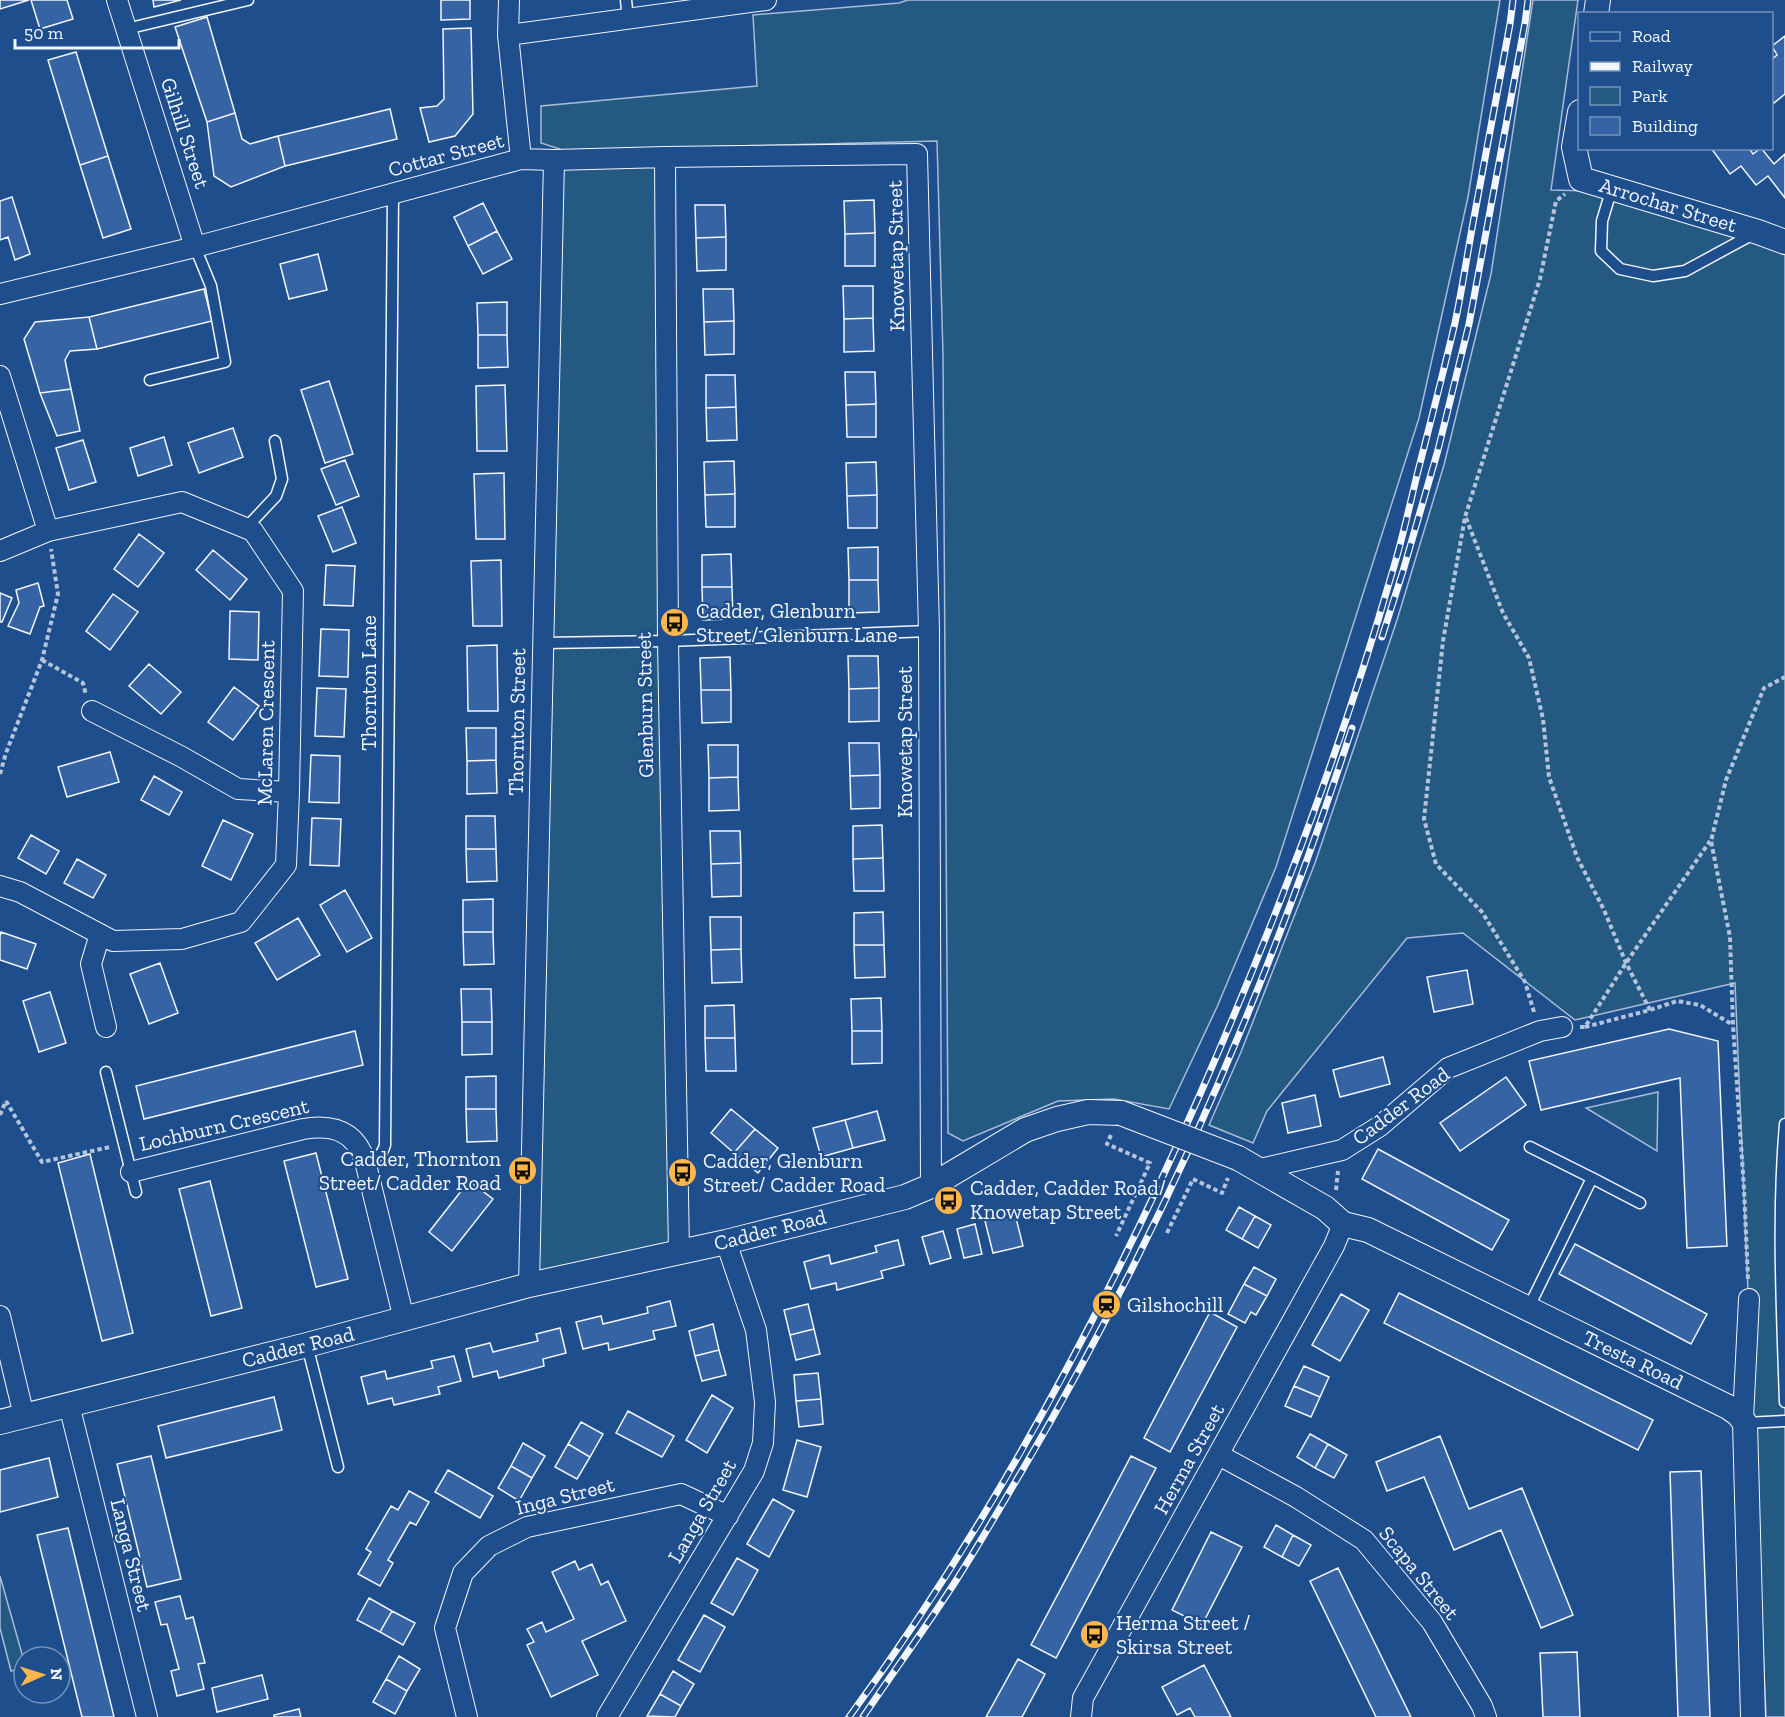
<svg xmlns="http://www.w3.org/2000/svg" width="1785" height="1717" viewBox="0 0 1785 1717" font-family="'Zilla Slab',serif">
	<style>
		.green { fill: #245a82; stroke: #a8bbd7; stroke-width: 1.5 }
		.building { fill: #3563a3; stroke: #f2f6ff; stroke-width: 1.5 }
		.lines { fill: none; stroke-linecap: round; stroke-linejoin: round }
		.service-casing { stroke: #f2f6ff; stroke-width: 13 }
		.minor-casing { stroke: #f2f6ff; stroke-width: 22 }
		.tertiary-casing { stroke: #f2f6ff; stroke-width: 26 }
		.path { stroke: #b3c4dc; stroke-width: 4; stroke-dasharray: 4.5 3; stroke-linecap: butt }
		.service { stroke: #1f4e8c; stroke-width: 10 }
		.minor { stroke: #1f4e8c; stroke-width: 20 }
		.tertiary { stroke: #1f4e8c; stroke-width: 24 }
		.rail-casing { stroke: #f2f6ff; stroke-width: 7 }
		.rail { stroke: #1f4e8c; stroke-width: 4.5; stroke-dasharray: 14; stroke-linecap: butt }
		.tertiary-bridge-casing { stroke: #f2f6ff; stroke-width: 26; stroke-linecap: butt }
		.tertiary-bridge { stroke: #1f4e8c; stroke-width: 24 }
		.labels { text-anchor: middle; stroke-width: 4.5; stroke-linejoin: round; paint-order: stroke }
		.street-label { font-size: 21px; fill: #f2f6ff; stroke: #1f4e8c }
		.poi-label { font-size: 21px; fill: #f2f6ff; stroke: #1f4e8c; text-anchor: start }
	</style>
	<rect width="100%" height="100%" fill="#1f4e8c"/>
	<!-- green -->
	<path class="green" d="M908,0H1500L1468,197L1419,418L1276,867L1217,1007L1169,1109L1114,1099L1058,1101L963,1141L948,1133L943,355L937,141L660,148L665,640L544,642L560,149L541,143V106L757,86L753,15L899,3Z
		M1533,0H1578L1551,190L1660,193L1785,236V1717H1766L1735,983L1575,1020L1463,933L1407,938L1267,1111L1253,1143L1209,1125L1241,1052L1315,863L1397,620L1444,465L1491,274Z
		M665,643L677,1247L534,1281L544,645Z
		M1658,1092L1657,1151L1586,1108Z
		M0,1576L24,1661V1668L11,1671L0,1628Z"/>
	<!-- building -->
	<path class="building" d="M0,0H29L0,9Z
		M31,0H67L73,19L40,29Z
		M153,0H181L154,7Z
		M441,0H470V19L441,20Z
		M207,17L235,113L207,122L175,27Z
		M471,28L473,114L455,136L429,142L420,108L437,106L444,99L443,29Z
		M1785,36V94L1774,103L1772,99V59L1777,55L1772,46Z
		M76,52L108,156L80,165L48,60Z
		M390,109L397,139L285,166L278,136Z
		M235,113L242,139L250,144L278,136L285,166L231,187L214,176L207,122Z
		M1711,148H1749L1753,154L1761,148L1774,164L1785,154V198L1768,176L1756,185L1741,166L1730,174Z
		M108,156L131,229L103,238L80,165Z
		M12,197L30,254L15,260L8,237L0,240V201Z
		M874,200L875,233L845,234L844,201Z
		M483,203L497,231L468,246L454,217Z
		M695,205H725L726,237L696,238Z
		M497,231L512,259L483,274L468,246Z
		M875,233V266H845V234Z
		M726,237V270L697,271L696,238Z
		M318,254L327,290L289,299L280,264Z
		M843,286H873V318L844,319Z
		M204,289L212,321L97,349L89,317Z
		M703,289H733L734,321L704,322Z
		M507,302V335H478L477,303Z
		M89,317L97,349L70,351L65,360L71,389L40,393L24,339L35,322Z
		M873,318L874,351L844,352V319Z
		M734,321V354L705,355L704,322Z
		M478,335H507L508,367L478,368Z
		M845,372H875L876,404L846,405Z
		M706,375H735L736,407L706,408Z
		M329,381L353,454L325,463L301,390Z
		M505,385L507,451H477L476,386Z
		M71,389L80,431L57,436L40,393Z
		M876,404V437H847L846,405Z
		M736,407L737,440L707,441L706,408Z
		M233,428L243,457L199,473L188,443Z
		M164,437L172,465L138,476L130,448Z
		M83,440L96,482L69,490L56,448Z
		M345,460L359,496L336,505L321,469Z
		M734,461L735,494L705,495L704,462Z
		M876,462L877,495L847,496L846,463Z
		M504,473L505,539H476L474,474Z
		M735,494V527H706L705,495Z
		M877,495V528H848L847,496Z
		M342,507L356,543L333,552L318,516Z
		M139,534L164,553L138,587L114,569Z
		M878,547V580H849L848,548Z
		M213,550L247,579L230,600L196,570Z
		M731,554L732,587H702V555Z
		M501,560L502,626H473L471,561Z
		M326,565L355,566L353,606L324,605Z
		M849,580H878L879,612L849,613Z
		M38,583L44,606L40,607L30,634L8,626L19,603L16,590Z
		M702,587H732L733,619L703,620Z
		M0,593L12,598L2,622H0Z
		M113,594L138,612L110,650L86,631Z
		M230,611L259,612L258,660L229,659Z
		M321,629L349,630L348,677L319,676Z
		M497,645L498,711H468L467,646Z
		M848,656H878L879,688L849,689Z
		M730,657L731,690H701L700,658Z
		M149,664L181,692L161,714L129,686Z
		M234,687L259,706L233,740L208,722Z
		M317,688L346,689L344,737L315,736Z
		M879,688V721L849,722V689Z
		M701,690H731V722L702,723Z
		M466,728H496V760L467,761Z
		M849,743H879L880,775L850,776Z
		M708,745H738V777L709,778Z
		M110,752L119,782L67,797L58,767Z
		M311,755L340,756L339,803L309,802Z
		M496,760L497,793L467,794V761Z
		M880,775V808L851,809L850,776Z
		M154,776L182,792L169,815L141,800Z
		M738,777L739,810L709,811V778Z
		M466,816H495L496,849H466Z
		M312,818L341,819L339,866L310,865Z
		M223,820L253,834L231,880L202,866Z
		M882,825L883,858L853,859V826Z
		M710,831H740L741,863L711,864Z
		M31,835L59,851L46,874L18,858Z
		M466,849H496L497,881L467,882Z
		M883,858L884,891H854L853,859Z
		M77,859L106,875L93,898L64,883Z
		M741,863V896L712,897L711,864Z
		M345,890L372,938L347,952L320,905Z
		M493,899V932H463V900Z
		M883,912L884,945H854V913Z
		M710,917H741V949L711,950Z
		M298,918L320,955L277,980L255,943Z
		M1,932L36,944L27,969L0,960V936Z
		M463,932H493L494,964L464,965Z
		M854,945H884L885,977L855,978Z
		M741,949L742,982L712,983L711,950Z
		M160,963L178,1013L149,1024L130,974Z
		M1467,970L1473,1004L1434,1012L1427,977Z
		M461,989H491L492,1022H462Z
		M50,992L66,1043L39,1052L23,1001Z
		M881,998L882,1031H852L851,999Z
		M734,1005L735,1038H705V1006Z
		M462,1022H492V1054L462,1055Z
		M1669,1029L1718,1041L1727,1246L1687,1248L1680,1078L1541,1110L1529,1061Z
		M355,1031L363,1065L144,1119L136,1086Z
		M852,1031H882V1063L852,1064Z
		M705,1038H735L736,1071H706Z
		M1383,1057L1390,1084L1340,1097L1333,1070Z
		M496,1076V1109H466V1077Z
		M1506,1077L1526,1105L1460,1151L1440,1123Z
		M1315,1095L1321,1126L1288,1133L1282,1103Z
		M466,1109H496L497,1141L467,1142Z
		M731,1109L755,1129L734,1153L711,1133Z
		M877,1111L885,1140L853,1148L845,1120Z
		M845,1120L853,1148L821,1157L813,1128Z
		M755,1129L778,1148L758,1173L734,1153Z
		M1378,1149L1509,1220L1492,1250L1362,1179Z
		M316,1153L348,1279L316,1287L284,1161Z
		M90,1154L133,1333L102,1341L58,1163Z
		M210,1181L242,1308L211,1316L179,1189Z
		M469,1181L493,1199L452,1251L429,1232Z
		M1239,1207L1255,1216L1242,1239L1226,1230Z
		M1015,1214L1023,1246L993,1253L985,1221Z
		M1255,1216L1271,1225L1258,1248L1242,1239Z
		M975,1224L982,1254L964,1258L957,1229Z
		M943,1231L951,1258L930,1264L922,1237Z
		M898,1240L904,1265L881,1271L883,1278L837,1290L836,1283L811,1289L804,1262L829,1255L831,1264L877,1252L875,1246Z
		M1575,1244L1707,1314L1691,1344L1559,1274Z
		M1254,1267L1276,1279L1267,1296L1244,1284Z
		M1244,1284L1267,1296L1256,1315L1251,1312L1245,1323L1228,1314Z
		M1399,1293L1653,1420L1638,1450L1384,1323Z
		M1341,1294L1369,1310L1340,1361L1312,1345Z
		M670,1301L676,1326L653,1331L655,1339L609,1350L608,1343L583,1349L576,1322L601,1316L603,1324L648,1313L647,1307Z
		M808,1304L814,1329L790,1335L784,1310Z
		M1210,1312L1237,1327L1170,1452L1144,1438Z
		M713,1324L719,1350L695,1356L689,1331Z
		M560,1328L566,1353L543,1359L544,1366L499,1378L497,1371L473,1377L466,1349L490,1343L493,1352L538,1341L536,1334Z
		M814,1329L820,1354L796,1360L790,1335Z
		M719,1350L726,1375L702,1381L695,1356Z
		M454,1356L461,1381L438,1387L440,1394L394,1405L392,1398L368,1404L361,1377L385,1371L387,1379L433,1368L431,1361Z
		M1304,1366L1329,1377L1320,1397L1294,1386Z
		M818,1373L821,1399L796,1401L794,1375Z
		M1294,1386L1320,1397L1311,1417L1285,1406Z
		M712,1395L733,1408L707,1453L686,1440Z
		M274,1397L282,1430L166,1458L158,1426Z
		M821,1399L823,1424L799,1427L796,1401Z
		M628,1411L674,1436L662,1457L616,1433Z
		M581,1422L603,1434L590,1457L568,1444Z
		M1310,1434L1328,1444L1315,1468L1297,1457Z
		M1440,1436L1469,1509L1522,1488L1573,1615L1541,1628L1501,1530L1454,1550L1424,1477L1387,1491L1376,1462Z
		M797,1440L821,1447L807,1497L783,1490Z
		M523,1443L545,1456L532,1478L511,1466Z
		M568,1444L590,1457L577,1479L555,1467Z
		M1328,1444L1347,1455L1334,1478L1315,1468Z
		M151,1456L181,1579L147,1587L117,1464Z
		M1131,1456L1156,1468L1056,1658L1031,1645Z
		M49,1458L58,1497L0,1512V1470Z
		M511,1466L532,1478L519,1501L498,1488Z
		M448,1470L493,1496L480,1518L435,1492Z
		M1701,1471L1710,1717H1678L1670,1472Z
		M409,1491L429,1502L416,1525L410,1522L388,1560L393,1563L380,1586L358,1574L371,1552L366,1549L391,1506L398,1510Z
		M773,1499L794,1511L769,1557L747,1544Z
		M1276,1525L1293,1535L1282,1557L1264,1547Z
		M68,1528L114,1717H82L37,1535Z
		M1211,1532L1242,1547L1202,1625L1172,1610Z
		M1293,1535L1311,1545L1299,1566L1282,1557Z
		M737,1558L758,1570L733,1615L711,1603Z
		M575,1561L579,1570L592,1564L601,1585L608,1581L626,1621L582,1641L598,1675L551,1697L527,1645L534,1642L527,1629L542,1622L546,1632L574,1619L552,1572Z
		M1338,1568L1411,1717H1376L1310,1581Z
		M180,1596L186,1619L193,1617L205,1663L198,1664L204,1689L177,1696L171,1671L179,1669L167,1624L161,1625L155,1602Z
		M369,1598L392,1611L380,1632L357,1620Z
		M392,1611L415,1623L403,1645L380,1632Z
		M704,1615L725,1627L700,1672L678,1660Z
		M1577,1652L1580,1717H1543L1540,1653Z
		M399,1656L420,1669L407,1691L386,1679Z
		M1018,1659L1045,1674L1022,1717H986Z
		M1204,1665L1231,1717H1195L1190,1708L1177,1715L1162,1687Z
		M673,1671L694,1684L681,1706L660,1694Z
		M262,1675L268,1699L217,1712L212,1688Z
		M386,1679L407,1691L395,1714L373,1702Z
		M660,1694L681,1706L675,1717L647,1716Z
		M299,1709L301,1717H274V1715Z"/>
	<g class="lines">
		<defs>
			<path id="service" d="M626,0L628,19
				M126,29L248,0
				M1612,188L1602,221L1601,251L1620,269L1653,276L1685,271L1755,233
				M150,380L225,362L211,286L195,247
				M246,528L276,496L282,479L275,441
				M543,643L668,641L929,631
				M106,1072L136,1192
				M1785,1124C1777,1216 1782,1310 1785,1402
				M1530,1147L1592,1178
				M365,1161C376,1158 382,1156 385,1145L393,194
				M1528,1309L1592,1178L1640,1203
				M307,1345L338,1467
				M1745,1423L1785,1421"/>
			<path id="minor" d="M117,0L195,247
				M509,0L508,35L521,159
				M508,35L766,0
				M665,157L668,641L679,1251
				M0,294L195,247L521,159L554,160L665,157L917,154L929,631L931,1186
				M0,376L48,531
				M0,551L48,531L182,502L253,531L293,591L289,792L286,865L241,922L182,939L113,941L20,892L0,886
				M92,711L182,757L238,789L289,792
				M100,934L91,964L106,1027
				M1256,1170L1342,1150L1380,1126L1448,1068L1540,1031L1562,1027
				M131,1172L303,1129C333,1124 355,1131 365,1161L404,1319
				M529,1285L554,160
				M0,1316L24,1416
				M69,1405L147,1717
				M1743,1418L1749,1299
				M1219,1455L1296,1497L1364,1540L1432,1622L1482,1706L1486,1717
				M467,1717L445,1628L463,1573L489,1546L527,1527L681,1494L728,1516
				M607,1717L754,1471L763,1443L765,1402L756,1330L726,1242
				M1081,1717L1083,1698L1334,1246L1343,1224"/>
			<path id="tertiary" d="M1596,14L1598,0
				M1580,112L1574,147L1581,179L1758,232L1785,242
				M1238,1158L1325,1208L1343,1224L1368,1230L1728,1407L1738,1414L1745,1423L1753,1717
				M0,1422L307,1345L529,1285L726,1242L905,1197L931,1186L1025,1130L1057,1119L1088,1112L1121,1113"/>
		</defs>
		<!-- service casing -->
		<use href="#service" class="service-casing"/>
		<!-- minor casing -->
		<use href="#minor" class="minor-casing"/>
		<!-- tertiary casing -->
		<use href="#tertiary" class="tertiary-casing"/>
		<!-- path -->
		<path class="path" d="M1466,518L1503,613L1529,658L1543,719L1549,777L1577,857L1604,910L1626,963L1650,1010
			M42,660L83,683L86,695
			M0,774L6,753L42,660L58,594L51,549
			M1534,1012L1525,982L1482,912L1436,864L1424,819L1443,641L1465,517L1540,279L1556,201L1565,194
			M1580,1027H1585L1626,963L1710,841
			M1585,1027L1650,1010L1677,1001L1700,1005L1733,1025
			M6,1101L42,1162L110,1147
			M0,1115L6,1101
			M1111,1135L1107,1144L1150,1163L1116,1236
			M1336,1190L1338,1171
			M1167,1233L1193,1179L1222,1193L1228,1178
			M1748,1279L1744,1189L1733,1025L1730,937L1711,841L1726,780L1764,688L1785,677"/>
		<!-- service -->
		<use href="#service" class="service"/>
		<!-- minor -->
		<use href="#minor" class="minor"/>
		<!-- tertiary -->
		<use href="#tertiary" class="tertiary"/>
		<defs>
			<path id="rail" d="M1382,637L1403,571L1438,450L1469,324L1525,23L1528,0
				M849,1717C991,1524 1105,1310 1201,1092C1275,923 1341,750 1392,573C1402,541 1409,508 1417,475C1430,424 1443,374 1455,323C1462,290 1467,256 1473,223C1485,156 1498,90 1510,24L1513,0
				M863,1717C894,1671 927,1626 957,1579C980,1543 1001,1506 1023,1469C1160,1236 1269,985 1352,728"/>
		</defs>
		<!-- rail casing -->
		<use href="#rail" class="rail-casing"/>
		<!-- rail -->
		<use href="#rail" class="rail"/>
		<defs>
			<path id="tertiary-bridge" d="M1121,1113L1238,1158"/>
		</defs>
		<!-- tertiary-bridge casing -->
		<use href="#tertiary-bridge" class="tertiary-bridge-casing"/>
		<!-- tertiary-bridge -->
		<use href="#tertiary-bridge" class="tertiary-bridge"/>
	</g>
	<!-- icons -->
	<defs>
		<symbol id="bus-disc" viewBox="-11 -11 22 22"><circle r="9.5" fill="#ffb74d" stroke="#1f4e8c"/><path d="M-5-6H5V4H4V6H2V4H-2V6H-4V4H-5ZM-3.5-4V0h7V-4ZM-3.5 1.2v1.5H-2V1.2ZM2 1.2v1.5H3.5V1.2Z" fill="#111"/></symbol>
		<symbol id="station-disc" viewBox="-11 -11 22 22"><circle r="9.5" fill="#ffb74d" stroke="#1f4e8c"/><path d="M-3-6H3Q5-6 5-4V2Q5 4 3 4L4.5 6H3L1.5 4h-3L-3 6H-4.5L-3 4Q-5 4-5 2V-4Q-5-6-3-6ZM-3.5-4v3h7v-3ZM-3.5 1v1.5H-2V1ZM2 1v1.5H3.5V1Z" fill="#111"/></symbol>
	</defs>
	<g fill-rule="evenodd">
		<use href="#bus-disc" x="658" y="606" width="33" height="33"/>
		<use href="#bus-disc" x="506" y="1154" width="33" height="33"/>
		<use href="#bus-disc" x="666" y="1156" width="33" height="33"/>
		<use href="#bus-disc" x="932" y="1184" width="33" height="33"/>
		<use href="#station-disc" x="1090" y="1288" width="33" height="33"/>
		<use href="#bus-disc" x="1078" y="1618" width="33" height="33"/>
	</g>
	<g class="labels">
		<!-- street labels -->
		<g class="street-label">
			<text transform="translate(185 133) rotate(72)" y="7">Gilhill Street</text>
			<text transform="translate(446 155) rotate(-15)" y="7">Cottar Street</text>
			<text transform="translate(1668 205) rotate(17)" y="7">Arrochar Street</text>
			<text transform="translate(896 256) rotate(-91)" y="7">Knowetap Street</text>
			<text transform="translate(369 683) rotate(-90)" y="7">Thornton Lane</text>
			<text transform="translate(645 705) rotate(-91)" y="7">Glenburn Street</text>
			<text transform="translate(517 722) rotate(-89)" y="7">Thornton Street</text>
			<text transform="translate(266 723) rotate(-89)" y="7">McLaren Crescent</text>
			<text transform="translate(905 742) rotate(-90)" y="7">Knowetap Street</text>
			<text transform="translate(1401 1106) rotate(-37)" y="7">Cadder Road</text>
			<text transform="translate(224 1125) rotate(-13)" y="7">Lochburn Crescent</text>
			<text transform="translate(770 1230) rotate(-14)" y="7">Cadder Road</text>
			<text transform="translate(298 1347) rotate(-14)" y="7">Cadder Road</text>
			<text transform="translate(1633 1360) rotate(26)" y="7">Tresta Road</text>
			<text transform="translate(1189 1459) rotate(-61)" y="7">Herma Street</text>
			<text transform="translate(565 1496) rotate(-14)" y="7">Inga Street</text>
			<text transform="translate(702 1511) rotate(-60)" y="7">Langa Street</text>
			<text transform="translate(131 1555) rotate(76)" y="7">Langa Street</text>
			<text transform="translate(1419 1573) rotate(51)" y="7">Scapa Street</text>
		</g>
		<!-- poi labels -->
		<g class="poi-label">
			<text x="696" y="618">Cadder, Glenburn<tspan x="696" dy="24">Street/ Glenburn Lane</tspan></text>
			<text x="501" y="1166" text-anchor="end">Cadder, Thornton<tspan x="501" dy="24">Street/ Cadder Road</tspan></text>
			<text x="703" y="1168">Cadder, Glenburn<tspan x="703" dy="24">Street/ Cadder Road</tspan></text>
			<text x="970" y="1195">Cadder, Cadder Road/<tspan x="970" dy="24">Knowetap Street</tspan></text>
			<text x="1127" y="1312">Gilshochill</text>
			<text x="1116" y="1630">Herma Street /<tspan x="1116" dy="24">Skirsa Street</tspan></text>
		</g>
	</g>
	<!-- legend -->
	<rect x="1578" y="12" width="195" height="138" fill="#1f4e8c" stroke="#7391ba" stroke-width="1.5"/>
	<rect x="1590" y="32" width="30" height="9" fill="#1f4e8c" stroke="#7391ba" stroke-width="1.5"/>
	<text x="1632" y="42" font-size="18" fill="#f2f6ff">Road</text>
	<rect x="1590" y="62" width="30" height="9" fill="#f2f6ff" stroke="#7391ba" stroke-width="1.5"/>
	<text x="1632" y="72" font-size="18" fill="#f2f6ff">Railway</text>
	<rect x="1590" y="87" width="30" height="18" fill="#245a82" stroke="#7391ba" stroke-width="1.5"/>
	<text x="1632" y="102" font-size="18" fill="#f2f6ff">Park</text>
	<rect x="1590" y="117" width="30" height="18" fill="#3563a3" stroke="#7391ba" stroke-width="1.5"/>
	<text x="1632" y="132" font-size="18" fill="#f2f6ff">Building</text>
	<!-- north arrow -->
	<g transform="translate(42 1675) rotate(87)"><circle r="28" fill="#1f4e8c" stroke="#7391ba" stroke-width="1.5"/>
	<path d="M0-4.5L10 22L0 15L-10 22Z" fill="#ffb74d"/>
	<text y="-9" font-size="16" font-weight="bold" text-anchor="middle" fill="#f2f6ff">N</text>
	</g>
	<!-- scale -->
	<path d="M15 39v9h164v-9" fill="none" stroke="#f2f6ff" stroke-width="3"/>
	<text x="24" y="39" font-size="18" fill="#f2f6ff" stroke="#1f4e8c" stroke-width="4.5" paint-order="stroke">50 m</text>
</svg>
